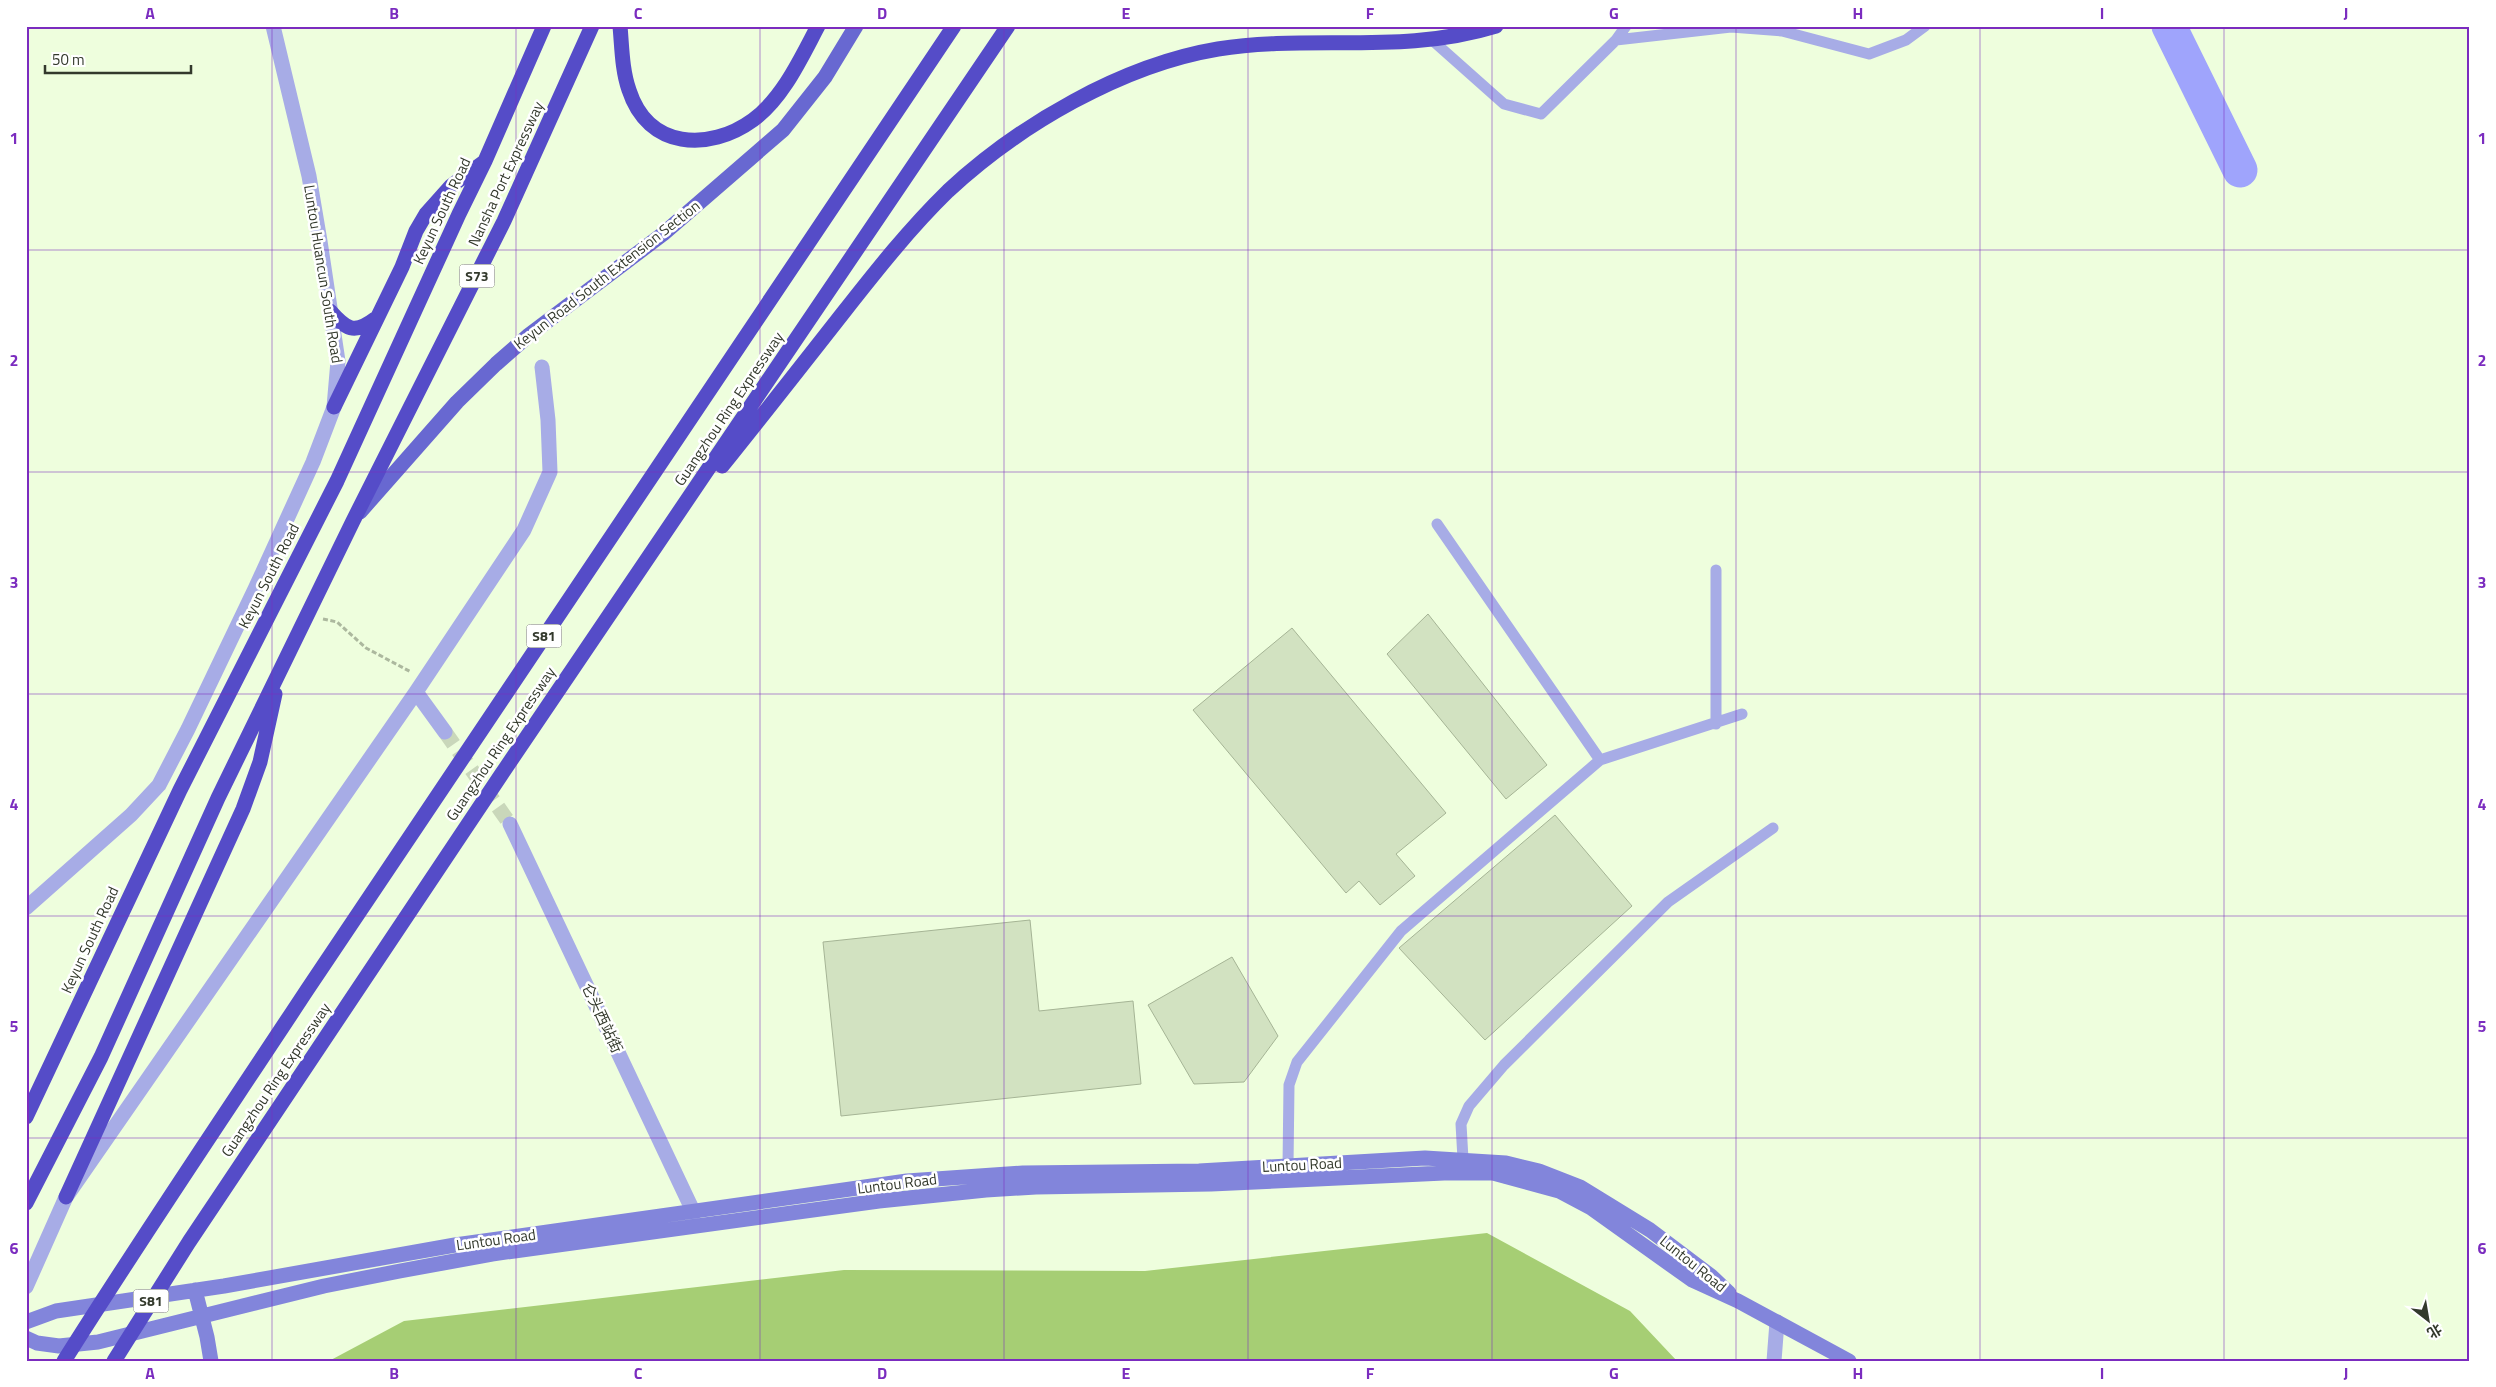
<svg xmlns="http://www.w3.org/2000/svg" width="2496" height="1387" viewBox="0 0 2496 1387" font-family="'Titillium Web','Noto Sans SC',sans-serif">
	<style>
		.forest { fill: #a6ce74 }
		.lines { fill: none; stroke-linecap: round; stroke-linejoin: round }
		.river { stroke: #9fa4fc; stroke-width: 35 }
		.building { fill: #d2e2c1; stroke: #a5b495 }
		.street-tunnel { stroke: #c9d7ba; stroke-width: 15; stroke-dasharray: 15 8; stroke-linecap: butt }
		.path { stroke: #acb89e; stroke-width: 3; stroke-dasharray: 5 2.5; stroke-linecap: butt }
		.lane { stroke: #a7ace6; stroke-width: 11 }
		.street { stroke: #a7ace6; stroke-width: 15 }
		.secondary { stroke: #8285db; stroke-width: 15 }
		.primary { stroke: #6868d1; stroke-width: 15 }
		.highway { stroke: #554cc8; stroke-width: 15 }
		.grid { fill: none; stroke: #7b2cbf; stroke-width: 1; stroke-opacity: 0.55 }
		.labels { text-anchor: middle; stroke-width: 5; stroke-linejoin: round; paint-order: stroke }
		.shield { fill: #fff; stroke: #70746b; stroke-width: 1 }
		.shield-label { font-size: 14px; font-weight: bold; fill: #33392c }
		.street-label { font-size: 15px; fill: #33392c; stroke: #fff }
		.neatline { fill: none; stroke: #7b2cbf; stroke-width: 2 }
		.grid-label { font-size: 16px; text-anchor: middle; font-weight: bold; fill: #7b2cbf }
	</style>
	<rect width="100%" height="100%" fill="#eefedd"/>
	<!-- forest -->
	<path class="forest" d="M1487,1233L1630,1311L1677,1361H329L404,1321L844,1270L1145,1271Z"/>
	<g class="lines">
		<!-- river -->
		<path class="river" d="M2169,26L2240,170"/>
	</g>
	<!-- building -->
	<path class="building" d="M1428,614L1547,765L1506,799L1387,654Z
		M1292,628L1446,813L1396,854L1415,876L1380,905L1359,881L1346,893L1193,710Z
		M1555,815L1632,906L1485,1040L1399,948Z
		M1030,920L1039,1011L1133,1001L1141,1084L841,1116L823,942Z
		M1232,957L1278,1036L1244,1082L1194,1084L1148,1005Z"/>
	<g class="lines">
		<!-- street-tunnel -->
		<path class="street-tunnel" d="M445,732L510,824"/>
		<!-- path -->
		<path class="path" d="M323,619L337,622L366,648L411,672"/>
		<!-- lane -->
		<path class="lane" d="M1432,40L1504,104L1541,114L1616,40L1626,26
			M1616,40L1731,27L1782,31L1869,54L1906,40L1925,26
			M1437,524L1600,760
			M1716,724V570
			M1463,1159L1461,1124L1469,1106L1504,1065L1668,902L1773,828
			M1288,1166L1289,1085L1297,1062L1401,931L1600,760L1742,714"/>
		<!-- street -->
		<path class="street" d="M416,692L445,732
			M510,824L694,1213
			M26,908L131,815L159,785L188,729L255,589L313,462L334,407L338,361L320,241L309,176L273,26
			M26,1287L66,1197L416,692L524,530L550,472L548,420L542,367
			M1774,1361L1777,1322"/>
		<!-- secondary -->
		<path class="secondary" d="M195,1290L207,1337L211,1361
			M26,1322L56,1311L224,1286L455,1245L907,1181L1023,1173L1199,1171L1425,1158L1506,1163L1539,1171L1580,1187L1650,1230L1711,1276L1729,1293
			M26,1338L37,1343L59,1346L98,1342L324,1286L400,1271L492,1254L879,1201L986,1190L1036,1187L1211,1184L1444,1173H1493L1559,1191L1591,1208L1692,1280L1738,1301L1849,1361"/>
		<!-- primary -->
		<path class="primary" d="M360,512L457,402L496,364L529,335L663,234L783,130L825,77L856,26"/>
		<!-- highway -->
		<path class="highway" d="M620,26C622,48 622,70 629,90C648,149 709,152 753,120C783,98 801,58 818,26
			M330,311C346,329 354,335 375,319
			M334,407L402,267L416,231L426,214L451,186L484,162
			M722,466C763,415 803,364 843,313C876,271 910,228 948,191C1019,125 1122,65 1218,49C1312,34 1402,55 1496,26
			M26,1117L180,790L337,481L459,214L485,161L544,26
			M66,1197L243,809L260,762L275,694
			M26,1203L101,1057L218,798L353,521L504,221L592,26
			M64,1361C143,1235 226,1113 307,990C521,667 740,348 954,26
			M114,1361L189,1242L501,775L1008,26"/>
	</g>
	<!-- grid -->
	<path class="grid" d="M272,26V1361M516,26V1361M760,26V1361M1004,26V1361M1248,26V1361M1492,26V1361M1736,26V1361M1980,26V1361M2224,26V1361M26,250H2470M26,472H2470M26,694H2470M26,916H2470M26,1138H2470"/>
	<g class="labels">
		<!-- shield labels -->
		<g class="shield">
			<rect x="459.5" y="264.5" width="35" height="23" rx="4"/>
			<rect x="526.5" y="624.5" width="35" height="23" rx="4"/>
			<rect x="133.5" y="1289.5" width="35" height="23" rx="4"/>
		</g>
		<g class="shield-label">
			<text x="477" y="281">S73</text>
			<text x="544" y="641">S81</text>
			<text x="151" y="1306">S81</text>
		</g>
		<!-- street labels -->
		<g class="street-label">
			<text transform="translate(506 174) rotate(-65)" y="5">Nansha Port Expressway</text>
			<text transform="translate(442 211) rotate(-65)" y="5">Keyun South Road</text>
			<text transform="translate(323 274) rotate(81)" y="5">Luntou Huancun South Road</text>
			<text transform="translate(607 275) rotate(-38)" y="5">Keyun Road South Extension Section</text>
			<text transform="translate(729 409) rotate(-56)" y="5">Guangzhou Ring Expressway</text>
			<text transform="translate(269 576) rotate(-63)" y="5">Keyun South Road</text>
			<text transform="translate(501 744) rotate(-56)" y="5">Guangzhou Ring Expressway</text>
			<text transform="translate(90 940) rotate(-65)" y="5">Keyun South Road</text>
			<text transform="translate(602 1018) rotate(65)" y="5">仑头西站街</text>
			<text transform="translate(276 1080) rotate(-56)" y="5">Guangzhou Ring Expressway</text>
			<text transform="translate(1302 1165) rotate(-3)" y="5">Luntou Road</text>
			<text transform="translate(897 1184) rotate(-7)" y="5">Luntou Road</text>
			<text transform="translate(496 1240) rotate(-8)" y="5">Luntou Road</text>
			<text transform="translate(1693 1264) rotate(39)" y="5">Luntou Road</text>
		</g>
	</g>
	<!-- border -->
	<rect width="2496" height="1387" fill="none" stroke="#ffffff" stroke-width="55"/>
	<!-- north arrow -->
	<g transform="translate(2428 1320) rotate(149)" stroke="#ffffff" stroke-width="4" paint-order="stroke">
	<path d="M0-4L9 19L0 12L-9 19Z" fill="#33392c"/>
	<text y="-8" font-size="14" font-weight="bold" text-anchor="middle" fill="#33392c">北</text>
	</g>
	<!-- scale -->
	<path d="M45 65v8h146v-8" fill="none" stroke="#33392c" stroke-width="2.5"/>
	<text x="52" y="65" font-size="15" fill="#33392c" stroke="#ffffff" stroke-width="4" paint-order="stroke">50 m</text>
	<rect x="28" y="28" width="2440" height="1332" class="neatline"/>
	<g class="grid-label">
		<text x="150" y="19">A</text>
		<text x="394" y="19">B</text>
		<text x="638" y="19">C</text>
		<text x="882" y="19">D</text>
		<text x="1126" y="19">E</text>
		<text x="1370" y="19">F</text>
		<text x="1614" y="19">G</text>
		<text x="1858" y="19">H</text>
		<text x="2102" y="19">I</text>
		<text x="2346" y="19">J</text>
		<text x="14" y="144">1</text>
		<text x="2482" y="144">1</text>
		<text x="14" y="366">2</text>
		<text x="2482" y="366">2</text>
		<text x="14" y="588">3</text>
		<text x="2482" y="588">3</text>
		<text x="14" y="810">4</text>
		<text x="2482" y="810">4</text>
		<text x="14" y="1032">5</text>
		<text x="2482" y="1032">5</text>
		<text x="14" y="1254">6</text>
		<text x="2482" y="1254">6</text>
		<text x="150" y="1379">A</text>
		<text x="394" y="1379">B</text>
		<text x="638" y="1379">C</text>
		<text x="882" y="1379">D</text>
		<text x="1126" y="1379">E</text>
		<text x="1370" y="1379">F</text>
		<text x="1614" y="1379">G</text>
		<text x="1858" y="1379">H</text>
		<text x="2102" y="1379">I</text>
		<text x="2346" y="1379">J</text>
	</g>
</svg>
